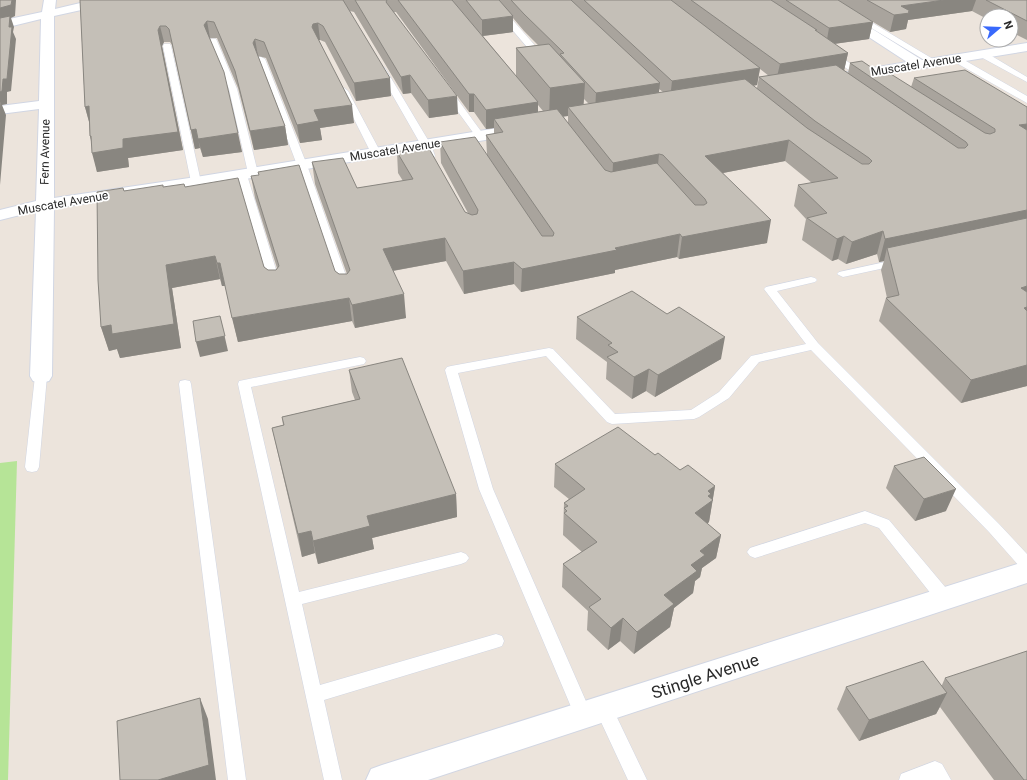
<svg xmlns="http://www.w3.org/2000/svg" width="1027" height="780" viewBox="0 0 1027 780" font-family="Roboto,sans-serif">
	<style>
		.green { fill: #b6e497 }
		.lines { fill: none; stroke-linecap: round; stroke-linejoin: round }
		.service-casing { stroke: #d1d6e3; stroke-width: 1 }
		.minor-casing { stroke: #d1d6e3; stroke-width: 2 }
		.service { fill: #fff; fill-rule: evenodd }
		.minor { fill: #fff; fill-rule: evenodd }
		.wall { fill: #a9a49d; fill-rule: evenodd }
		.shaded-wall { fill: #898680 }
		.building { fill: #c4bfb7; stroke: #898680 }
		.labels { text-anchor: middle; stroke-width: 3.5; stroke-linejoin: round; paint-order: stroke }
		.far-street-label { font-size: 12px; fill: #2a2a2a; stroke: #fff }
		.near-street-label { font-size: 17px; fill: #2a2a2a; stroke: #fff }
	</style>
	<rect width="100%" height="100%" fill="#ece4dc"/>
	<!-- green -->
	<path class="green" d="M17,461L8,780H0V463Z"/>
	<g class="lines">
		<defs>
			<path id="service" d="M487,0H495L545,57V61H539Z
				M825,0H834L938,62L934,64H931Z
				M210,39H216L217,41L237,89L258,173L256,175H250L248,173L229,89L209,41Z
				M164,44H170L171,46L201,182L196,185L191,182L163,46Z
				M828,52H834L865,74L861,76H858L828,56Z
				M979,52H985L1027,77V82L979,56Z
				M258,57H261L265,59L307,165L351,290L349,292H341L339,290L297,165L257,59Z
				M953,57H959L1027,96V103L953,61Z
				M378,66H381L385,68L431,145L435,156L433,158L430,159L425,156L421,145L377,68Z
				M344,88L348,91L381,153L379,155H373L371,153L340,91Z
				M447,88L450,89L483,134L485,136L483,138H477L443,91Z
				M242,172L247,175L281,286L279,288H271L269,286L237,175Z
				M899,259L905,262L903,264L843,277L837,274L839,272Z
				M811,277L815,278L817,280L815,282L777,291L818,343L999,524L1027,554V570L1021,568L989,532L811,350L759,362L729,398L699,417L694,419L612,424L607,422L546,356L458,373L493,489L592,715L589,721L583,723L577,721L479,489L445,370L447,367L451,366L549,348L553,349L615,414L691,410L719,392L751,356L806,344L764,289L766,287Z
				M360,357L364,358L366,361L364,364L251,387L299,592L461,552L466,554L469,558L466,562L461,564L302,604L320,685L496,634L502,636L504,641L502,646L496,648L324,700L342,780H324L238,384L239,381L244,380Z
				M41,372L46,373L47,376L39,467L37,471L32,472L27,471L25,467L35,376L36,373Z
				M185,380L190,381L191,384L246,780H228L179,384L180,381Z
				M865,511L889,520L951,594L953,599L951,604L945,606L939,604L879,528L865,523L755,558L750,556L747,552L750,548Z
				M604,701L610,703L647,780H628L595,709L598,703Z
				M935,761L942,764L951,780H899L901,774Z"/>
			<path id="minor" d="M44,0H56L55,9L93,0H115L113,3L54,16V198L196,177L516,125L521,127L524,130L521,133L516,135L196,187L54,208L52,376L49,381L41,383L33,381L30,376L36,211L0,220V210L36,201L39,109L0,114V106L39,101L41,19L0,29V21L42,12Z
				M812,0H826L922,60L1027,43V51L848,80L843,79L841,76L843,73L907,62Z
				M1027,561V583L428,780H366L371,769L382,765Z"/>
		</defs>
		<!-- service casing -->
		<use href="#service" class="service-casing"/>
		<!-- minor casing -->
		<use href="#minor" class="minor-casing"/>
		<!-- service -->
		<use href="#service" class="service"/>
		<!-- minor -->
		<use href="#minor" class="minor"/>
	</g>
	<!-- wall -->
	<path class="wall" d="M80,0H1027V40L1011,32V16H987V19L972,11L908,20L906,29L890,32L853,10L873,22L869,39L834,44L848,53L844,70L848,73L850,63L878,72L911,87L914,78L1027,107V386L961,403L879,321L886,298H887L881,270L884,261L879,262L877,254L846,264L838,259L832,261L802,240L806,219L794,206L798,185L812,183L785,161L723,173L767,243L679,259L677,257L615,270V273L521,292L514,284L464,294L446,261L393,271L406,318L355,328L352,321L238,342L225,286H222L220,279L172,288L181,348L120,358L117,349L109,351L101,327L123,188L124,191L163,187H185L264,267L268,270H276L277,268L255,198L251,176L335,271L339,274H347L315,184L312,162L357,188L403,181L398,173L397,152L465,212L468,213L441,163L440,142L487,155L486,135L494,134V128L486,129L474,112H469L396,12H394L458,114L429,118L411,93L403,94L354,12L350,11L391,96L356,101L325,42L320,40H319L354,123L320,128L322,140L300,143L266,58L258,56L285,126L288,145L254,150L238,88L217,38H210L242,152L203,157L200,148L195,149L172,45L170,42H164L162,46L183,150L128,158L129,167L97,172L90,136L89,122L85,107ZM513,18L524,31L538,45L516,48V76L483,36L513,32ZM760,69L769,76L759,77L757,88L753,86L757,85ZM659,89L663,92L659,93ZM584,99L589,104L583,105ZM538,105L543,111L538,112ZM563,116H568V123Z
		M577,317L721,359L655,397L646,391L632,399L606,379L607,362L576,339Z
		M349,370L456,494L457,517L372,538L374,549L318,564L315,553L302,557L272,428L283,425L282,417L355,400L352,392Z
		M655,455L680,470L715,486L709,522L707,524L721,535L716,558L702,568L700,577L695,581L693,593L674,608L670,627L634,654L620,641L608,650L587,630L588,611L562,587L563,564L582,552L563,535L564,503L569,499L554,487L555,464Z
		M894,466L946,511L915,521L886,488Z
		M945,678L1027,780H994L940,707L936,714L859,741L837,709L846,687L942,685Z"/>
	<!-- shaded-wall -->
	<path class="shaded-wall" d="M12,0H16L15,16L11,18L14,27L13,32L16,39L11,91L7,92V104L2,105L6,115L0,185V92L3,79L9,27L0,21V8Z
		M944,0H976L972,11L908,20L906,29L890,32L894,15L901,6Z
		M513,16V32L482,36V20Z
		M207,21L210,38L208,42L204,25Z
		M873,22L869,39L826,45L829,28Z
		M318,23L320,40H316L312,27L313,24Z
		M160,26L164,42L162,46L183,150L128,158L129,167L97,172L92,153H95L90,136L123,139L158,30Z
		M255,39L258,56L256,60L253,43Z
		M848,53L844,71L776,81L780,64Z
		M760,68L757,85L670,99L672,81Z
		M410,75L411,93L403,94L401,77Z
		M390,78L391,96L356,101L354,83Z
		M585,83L583,113L568,107V116L549,119L550,88Z
		M660,83L658,101L595,111L596,93Z
		M469,94H474V112H469Z
		M457,96L458,114L429,118L428,100Z
		M538,102V120L494,119V128L486,129V110Z
		M352,105L354,123L320,128L322,140L300,143L297,125L314,110Z
		M89,106L90,125L85,107Z
		M1027,124V143L1019,125Z
		M285,126L288,145L254,150L250,131Z
		M196,129L200,148L195,149L191,130Z
		M238,133L242,152L203,157L198,139Z
		M789,140L785,161L702,177L705,156Z
		M659,154L657,176L612,184L613,163Z
		M1027,210V230L887,248L884,261L879,262L885,239Z
		M771,220L767,243L679,259L682,237Z
		M883,231L877,254L846,264L852,242Z
		M680,234L677,257L615,270V273L521,292L522,269L615,248Z
		M844,236L838,259L832,261L837,239Z
		M445,238L446,261L386,272L383,249Z
		M215,256L220,279L172,288L181,348L120,358L117,349L109,351L101,327L166,265Z
		M514,262V284L464,294L463,271Z
		M217,263H220L225,286H222Z
		M1027,286V328L1021,288Z
		M404,294L406,318L355,328L352,305Z
		M349,298L352,321L238,342L232,318Z
		M220,316L228,351L200,357L196,342Z
		M725,337L721,359L655,397L658,375Z
		M1027,365V386L961,403L971,380Z
		M649,369L646,391L632,399L634,377Z
		M715,486L709,522L691,536L695,513L708,491Z
		M956,489L946,511L915,521L924,499Z
		M456,494L457,517L372,538L374,549L318,564L313,541L367,516Z
		M311,531L315,553L302,557L298,534Z
		M721,535L716,558L702,568L700,577L695,581L693,593L674,608L670,627L634,654L637,632L664,595L700,551Z
		M623,618L620,641L608,650L611,628Z
		M947,693L936,714L859,741L869,720Z
		M200,698L208,719L216,780H158Z"/>
	<!-- building -->
	<path class="building" d="M0,0H12L11,5L0,8Z
		M80,0H343L390,78L354,83L323,26L318,23L313,24L312,27L352,105L314,110L319,121L297,125L264,42L255,39L253,43L285,126L250,131L235,71L214,22L207,21L204,25L224,72L238,133L198,139L196,129L191,130L169,29L166,26H160L158,30L178,132L123,139V148L92,153L91,136H90L89,106L85,107Z
		M355,0H387L386,2L457,96L428,100L410,75L401,77Z
		M398,0H452L538,102L486,110L474,94H469Z
		M466,0H499L513,16L482,20Z
		M511,0H571L660,83L596,93L560,54L564,53L524,14Z
		M584,0H671L760,68L672,81Z
		M691,0H771L817,30H815L848,53L780,64Z
		M786,0H838L873,22L829,28Z
		M867,0H944L901,6L910,11L908,12L910,13L894,15Z
		M986,0H1027V21Z
		M10,16L9,27H12L7,79H3L2,91L0,92V18Z
		M549,44L585,83L550,88L516,48Z
		M862,61L878,72L886,71L985,133L990,134L995,132V129L914,78L965,70L1027,107V124L1019,125L1027,130V210L885,239L883,231L852,242L844,236L837,239L807,218L827,213L798,185L838,178L789,140L705,156L771,220L682,237L680,234L615,248L617,250L522,269L514,262L463,271L445,238L383,249L404,294L352,305L349,298L232,318L220,263H217L215,256L166,265L174,324L112,334L111,325L101,327L98,280L97,192L123,188L124,191L163,185V187L184,184L185,187L238,178L264,267L268,270H276L279,266L251,176L259,175L258,172L299,165L335,271L339,274H347L350,270L312,162L343,158L357,188L413,179L397,152L427,145L465,212L472,215L477,214L478,210L440,142L475,137L542,236H553L554,233L486,135L503,132L494,119L557,109L605,170L611,172L657,163L695,205H704L707,203L705,199L663,155L659,154L613,163L568,107L745,79L807,128L862,164H869L872,161L869,158L815,121L759,77L836,65L958,148H965L968,145L966,142L850,63Z
		M0,102H1L0,115Z
		M1027,218V286L1021,288L1027,292V307L1024,308L1027,311V365L971,380L886,298L899,295L887,248Z
		M632,291L667,314L679,307L725,337L658,375L649,369L634,377L607,357L618,352L608,345L612,343L577,317Z
		M220,316L225,336L196,342L193,321Z
		M402,358L456,494L367,516L370,526L313,541L311,531L298,534L272,428L284,425L282,417L360,399L349,370Z
		M618,427L655,455L658,453L680,470L688,465L715,486L708,491L711,494L708,496L713,500L695,513L721,535L700,551L705,555L691,565L697,571L664,595L674,604L637,632L623,618L611,628L589,607L601,599L563,564L597,542L564,513L567,511L564,508L568,506L564,503L585,489L555,464Z
		M924,457L956,489L924,499L894,466Z
		M1027,651V780H1024L945,678Z
		M923,661L947,693L869,720L846,687Z
		M200,698L209,765L158,780H120L117,721Z"/>
	<g class="labels">
		<!-- far-street labels -->
		<g class="far-street-label">
			<text transform="translate(916 65) rotate(-9)" y="4">Muscatel Avenue</text>
			<text transform="translate(395 150) rotate(-9)" y="4">Muscatel Avenue</text>
			<text transform="translate(45 152) rotate(-89)" y="4">Fern Avenue</text>
			<text transform="translate(63 203) rotate(-10)" y="4">Muscatel Avenue</text>
		</g>
		<!-- near-street labels -->
		<g class="near-street-label">
			<text transform="translate(705 676) rotate(-18)" y="6">Stingle Avenue</text>
		</g>
	</g>
	<!-- north arrow -->
	<g transform="translate(999 28) rotate(71)"><circle r="19" fill="#ffffff" stroke="#aaaaaa"/>
	<path d="M0-3L7 15L0 10L-7 15Z" fill="#3969fc"/>
	<text y="-6" font-size="11" font-weight="bold" text-anchor="middle" fill="#2a2a2a">N</text>
	</g>
</svg>
